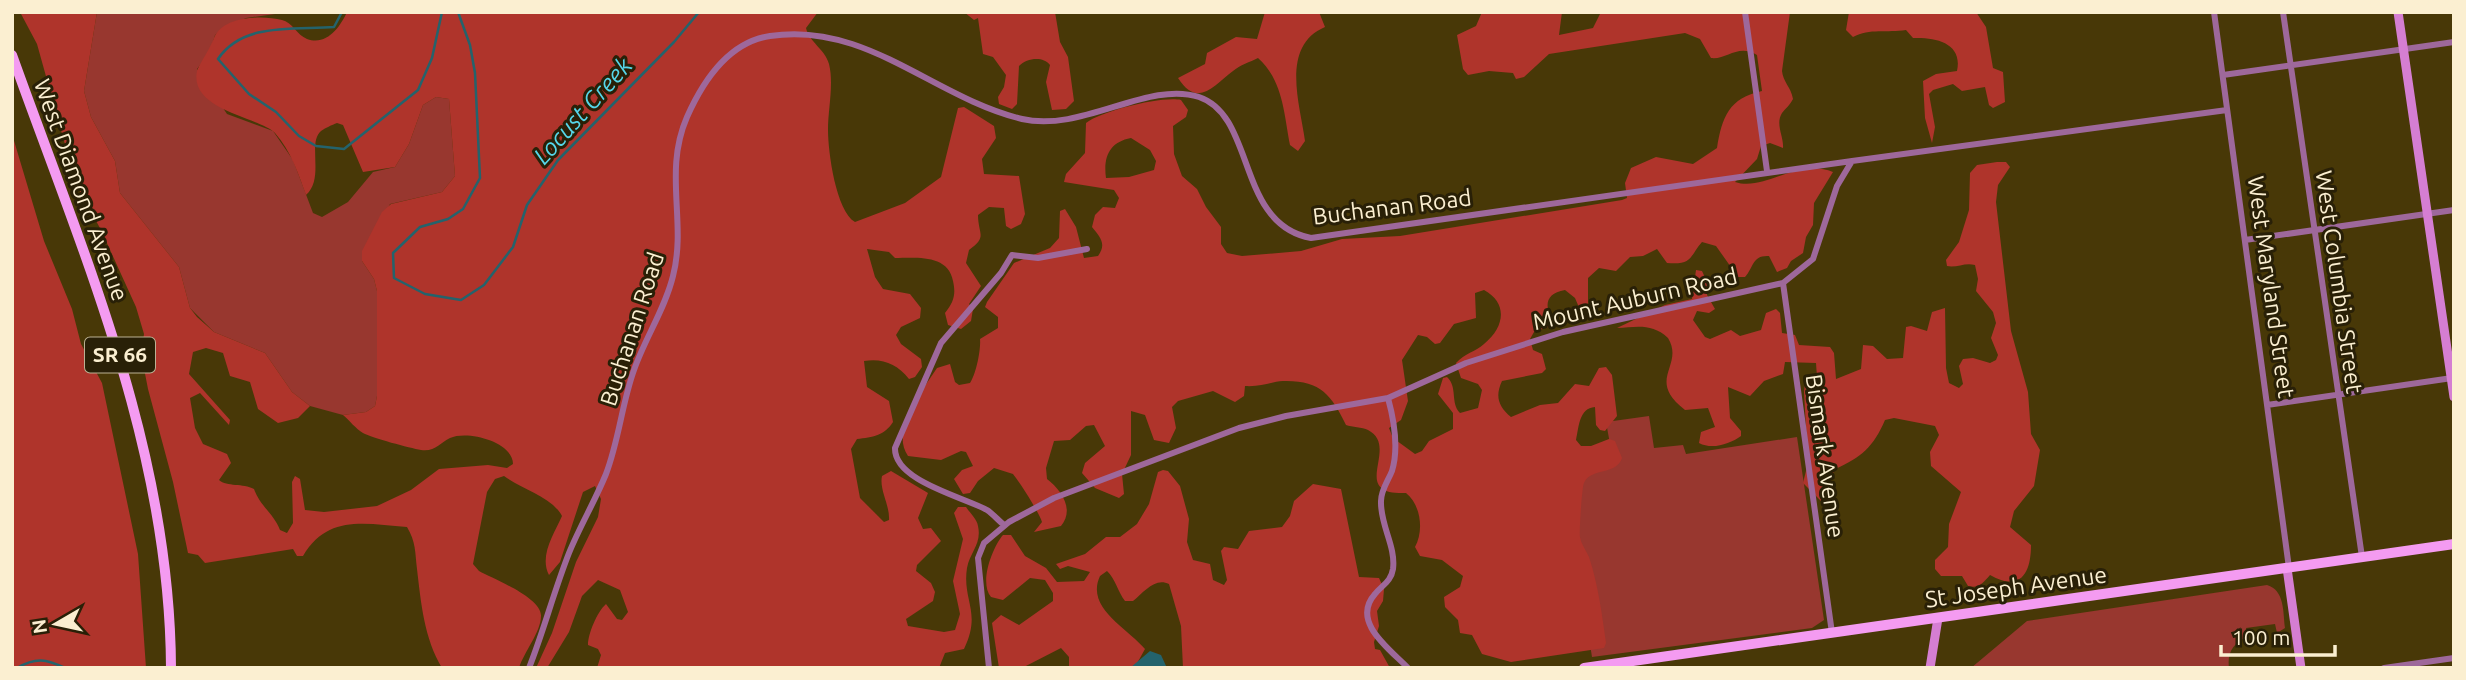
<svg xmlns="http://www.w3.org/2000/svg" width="2466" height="680" viewBox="0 0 2466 680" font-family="Ubuntu,sans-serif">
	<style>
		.green { fill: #98372f }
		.forest { fill: #af342b; fill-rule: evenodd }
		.water { fill: #24636c }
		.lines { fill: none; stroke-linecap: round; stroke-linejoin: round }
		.stream { stroke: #24636c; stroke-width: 2.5 }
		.street { stroke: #9e689b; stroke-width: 6 }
		.secondary { stroke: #d57ed2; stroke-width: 9 }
		.primary { stroke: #f49bf1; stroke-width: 10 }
		.labels { text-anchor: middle; stroke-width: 6; stroke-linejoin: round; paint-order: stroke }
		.shield { fill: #292007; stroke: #bcb194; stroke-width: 2 }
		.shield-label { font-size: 21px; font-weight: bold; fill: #fbefd1 }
		.street-label { font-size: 23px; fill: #fbefd1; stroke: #292007 }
		.water-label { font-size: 24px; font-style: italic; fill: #56d7ea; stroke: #292007 }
	</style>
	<rect width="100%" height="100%" fill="#483807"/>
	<!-- green -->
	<path class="green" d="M97,12H289L246,18L223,28L215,35L210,52L197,69L227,114L273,131L293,160L313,213L322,217L348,202L373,172L395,167L409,144L423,105L436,97L449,99L455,176L442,192L390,204L362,261L374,279L377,291V396L375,406L366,412L343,415L310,406L292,392L265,353L214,332L190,308L179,267L120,193L115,161L91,117L84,91Z
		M1649,416L1654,448L1683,445L1686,454L1797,437L1824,620L1812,628L1592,657L1563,474L1614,466L1606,422Z
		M2267,585C2285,590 2283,613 2285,628L2277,633L2275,624L2246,628L2247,637C2233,643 2227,653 2229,668H1971L2027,621Z"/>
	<!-- forest -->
	<path class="forest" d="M20,12H97L84,91L91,117L115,161L120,193L179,267L190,308L197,317L214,332L265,353L292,392L310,406L298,418L278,423L258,409L250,382L230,376L223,353L206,348L193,352L189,374L230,420L229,425L200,393L190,398L195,428L203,444L227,454L231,463L219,480C227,487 243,483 254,489C260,506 274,514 280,530L287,533L293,523L292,482L295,476L300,479L305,510L324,512L377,506L411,490L439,469L488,465L507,468L513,464C513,442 468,430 450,438C440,443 435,452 421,450C410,448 372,438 363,433C356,429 349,420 343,415L366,412L375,406L377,396V291L374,279L362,261V251L382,212L391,204L442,192L455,176L449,99L436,97L423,105L409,144L395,167L363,172L343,125L337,123C332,125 325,128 321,131C307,143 325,178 306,195C298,173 291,151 275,133C260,117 189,111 197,71C199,65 211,47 214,38C223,16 262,15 282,20C292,22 297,35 307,39C327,46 340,27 347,12H818L806,28C809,42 825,49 829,64C834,84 828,109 828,130C828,152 836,211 855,222L905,203L941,177L958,108L964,107L994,126L996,138L982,159L984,174L1019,176L1025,214L1021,224L1011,229L1006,226L1004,208L989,207L978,215C978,234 988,237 969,250L966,263L981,286L969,304L973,309L971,321L961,329L948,325L945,313C954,302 956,294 953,281C948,254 916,258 895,258L889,252L867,249L875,277L883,289L910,294L921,308L920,318L901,327L896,335L901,344L921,359L922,367L915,377L909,379C897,364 883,358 864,361L867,387L889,401L893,422C884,436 873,437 857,439L851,449L860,498L884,522L889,520C890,505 879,490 882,476L891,471L928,493L918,518L923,529L931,528L941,541L917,565L916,571L931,583L935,592L933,601L906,619L908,626L944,632L955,630L960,614L953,581L963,539L954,513L958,507H966C970,513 977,519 978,526C982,544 970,552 967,568C962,601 982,612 964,649L945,653L939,668H597L601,655L598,649L588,645C588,634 597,612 606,604L617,619L622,620L628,612L620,590L598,580L582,596L569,632L547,668H536L552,633L576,562L598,517L601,499L595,486L583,492L560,562L549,575C539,556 554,534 562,516C552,497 521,489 504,476L495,479L487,492L473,564L479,571C494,579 542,598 541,616C541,632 524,652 519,668H442C424,638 421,603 417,569C415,552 416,542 407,527C365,524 328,514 303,556H297L293,549L205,563L198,555L188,553L173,482L148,389L141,353L144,334L136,307L101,230L76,184L37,44Z
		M964,12H1055L1060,42L1068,57L1074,101L1066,109L1052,110L1046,82L1050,65C1043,56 1027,58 1019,66L1017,104L1012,109L999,104L998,97L1004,87L1006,75L993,57L983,54L978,18L974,20Z
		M1265,12H1319L1325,27C1280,46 1300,104 1305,141L1298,151L1290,145C1284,114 1283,80 1258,58C1250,62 1240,65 1233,71C1214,85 1198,109 1178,78L1205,64L1207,53L1236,37L1257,39Z
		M1482,12H1562L1559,35L1593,28L1601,12H1790L1782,71C1783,82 1791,87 1793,99C1790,105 1786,108 1782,113C1775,124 1784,137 1783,148L1770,143L1761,146L1757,159L1735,182C1765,192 1798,157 1833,172L1814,203L1813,225L1806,237L1803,253L1791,261L1787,268L1777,272L1769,256C1752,255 1754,267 1745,277H1738L1716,246L1702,242C1689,257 1693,265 1667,263L1657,249L1643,256L1630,257L1616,271L1599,268L1588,278V315L1581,312L1575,298L1565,290C1545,293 1544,307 1553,321L1551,326L1534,332L1530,339L1533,350L1542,354L1546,369L1542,373L1502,381C1495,396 1498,406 1511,417L1540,405L1558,403L1575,384L1589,386L1599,368L1606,367L1612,375L1617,416L1605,431L1600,430L1596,425L1595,407C1579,408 1579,427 1576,440L1581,446H1591L1609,439L1615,441L1622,458C1616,476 1591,467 1584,483C1582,486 1579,533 1580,537C1581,544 1586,550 1589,557C1598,584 1602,614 1606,643L1604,648L1511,662L1482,654L1472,635L1460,633L1458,620L1445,607L1444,597L1460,587L1463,576L1442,560L1420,556L1415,547C1424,531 1421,505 1406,493C1347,495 1401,447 1368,430C1362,427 1352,427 1346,425C1331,394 1320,380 1283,381C1270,382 1261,387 1245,386L1244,396L1235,402L1213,391L1178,401L1172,407L1176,428L1169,443L1154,440L1145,415L1131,411V455L1122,474L1124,494L1119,498L1095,488L1082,473L1085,463L1105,446L1094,425L1086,426L1070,440L1054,441L1046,468L1047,479C1061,490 1075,509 1061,526L1034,532L1042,522C1039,512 1020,483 1013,474L994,468L978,481L970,493L963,494L954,479L962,470L973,466L966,452L961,451L941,460L908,456C890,430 922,391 937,368L950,364L955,382L959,385L970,383C976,374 981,350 980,339L998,328V317L985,307L987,302L1014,263L1050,248L1059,238L1060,211L1065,209L1076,227L1084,258L1098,256C1107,244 1100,237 1092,227L1095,215L1103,207L1115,208L1119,198L1114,190L1064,182L1066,174L1085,153L1086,123C1102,111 1161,96 1181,100L1188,110L1186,117L1173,126L1174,154L1182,176L1197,189L1206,207L1221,227V244L1227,253L1242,256L1301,251L1342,239L1400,236L1622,200L1627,198L1625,183L1631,168L1656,157L1693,164L1717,148C1722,117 1729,98 1762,91L1757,55C1738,43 1727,60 1711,58L1700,39L1685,33L1549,54L1524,77L1516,79L1513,73L1489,71L1468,75L1463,69L1457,35L1476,26ZM1131,138L1150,150L1156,161L1154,170L1129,177L1106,178C1103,156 1110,142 1131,138ZM1484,290C1508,303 1505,327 1484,344C1475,352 1465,353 1456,363L1461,378L1478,384L1482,390L1478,408L1460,413C1450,403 1458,387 1447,377L1443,378L1438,394L1453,413V429L1429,441L1422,451L1415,454L1393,438L1389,428L1401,420L1408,401L1402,360L1418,335L1427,337L1435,344L1440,343L1454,324L1476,318L1475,293Z
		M1849,12H1976L1986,27L1993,68L2003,72L2005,102L1993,108L1989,105L1985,87L1962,91L1953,84L1933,90L1929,94L1935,127L1932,143L1925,118L1923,81L1936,74L1957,71C1963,43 1936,37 1913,38L1906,30C1887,33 1870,28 1853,37L1846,30Z
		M12,134L44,241L72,309L81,344L102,383L138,554L146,668H12Z
		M1997,162H2006L2010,167L1998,185L1996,202L2011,331L2028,392L2031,434L2040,450L2034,486L2014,511L2010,527L2031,545C2031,574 2020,592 1990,575C1983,583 1979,589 1968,586L1962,576H1941L1935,569V560L1948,547L1949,524L1961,492L1931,466L1930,452L1939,435L1935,426L1894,418L1885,420C1874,446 1861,458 1835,469L1821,501L1803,483L1808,463L1804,392L1805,383L1817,377L1816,363L1785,362L1783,374L1764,381L1750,396L1728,387L1730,418L1741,431V436C1730,444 1712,450 1699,443L1701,432L1715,427L1708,408L1685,410C1645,379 1685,366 1668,338C1652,323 1637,327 1617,328L1665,305L1692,299L1696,270L1702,271L1707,282V295L1715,309L1709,313L1697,311L1693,320L1705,337L1710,339L1731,330L1740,336L1761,330L1766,313L1776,309L1780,313L1782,333L1795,335L1799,345L1830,347L1834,353L1836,379L1861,369L1863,345L1873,346L1887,359L1903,358L1906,327L1911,326L1927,331L1932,312L1945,308L1946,368L1949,383L1959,388L1963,384L1959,366L1963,359L1973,358L1990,363L1996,360L1998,355L1991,338L1996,323L1993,312L1976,291L1978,279L1975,265C1965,262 1957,268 1947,266L1946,260L1959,242L1969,210L1970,173L1977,165Z
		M1163,470L1168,471L1180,486L1189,519L1187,542L1193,560L1210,564L1213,580L1224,585L1227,580L1221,551L1224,547L1238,549L1249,531L1282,527L1290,516L1294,501L1313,484L1341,489L1359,577L1379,578L1384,589L1383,601L1377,611L1379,626L1374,642L1375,649L1380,650L1390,668H1183L1181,626L1169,584C1155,577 1144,592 1133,601H1125C1118,592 1115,578 1107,571L1100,576C1085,608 1128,628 1145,649L1135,667L1069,668V657L1061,648L1022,668H999L992,623L1001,615L1019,625L1053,601V593L1045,580L1030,578L1003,600L991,597C979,583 992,548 1003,535H1011L1025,556L1046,568L1057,582L1084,581L1090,572L1068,566L1060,569L1056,564L1085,554L1106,537H1120L1137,524L1149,504L1158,472Z"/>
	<!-- water -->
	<path class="water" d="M1150,651L1161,655L1167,668H1130Z"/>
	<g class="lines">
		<!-- stream -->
		<path class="stream" d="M342,12L334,27C294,30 243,22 218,59L249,94L276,112L299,136L316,146L344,149L418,90L432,58L442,12
			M458,12L470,45L475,73L480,178L463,209L448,219L420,227L393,253L394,278L425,294L461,300L484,285L513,247L527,205L558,160L674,42L699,12
			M12,14L15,12
			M17,668C36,657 46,659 65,668"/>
		<!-- street -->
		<path class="street" d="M1745,12L1767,171
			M2214,12L2289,568
			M2283,12L2362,557
			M2223,75L2454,42
			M2245,240L2454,210
			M1783,283L1832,633
			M1388,398C1394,420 1399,448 1392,471C1388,481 1381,490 1381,501C1380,525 1396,546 1393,569C1391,582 1382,585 1375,594C1350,622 1391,650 1408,668
			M2267,405L2452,378
			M1004,525C998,520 993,514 987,510C964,497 894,481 895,448L941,343L1001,273L1012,255L1038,258L1087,249
			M529,668C544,630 554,591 569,553C580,526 595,501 606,474C619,440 622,403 634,370C645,338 665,309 673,276C687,222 663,172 687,117C703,81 729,42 770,36C866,21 934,98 1022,119C1082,133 1148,80 1199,97C1256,116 1236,224 1311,238L1852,161
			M989,668L978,558L984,543L1009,522L1054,498L1239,428L1286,416L1388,398L1466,363L1563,332L1783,283L1813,259L1837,186L1852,161L2227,110
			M2384,668L2454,658"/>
		<!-- secondary -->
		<path class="secondary" d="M2398,12L2454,397
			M2287,568L2301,668
			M1930,668L1938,618"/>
		<!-- primary -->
		<path class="primary" d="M12,55C84,256 170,450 171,668
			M1584,668L2454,544"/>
	</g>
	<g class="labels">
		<!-- shield labels -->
		<rect class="shield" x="85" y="337.5" width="70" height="35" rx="5"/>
		<g class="shield-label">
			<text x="120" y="362">SR 66</text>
		</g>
		<!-- street labels -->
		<g class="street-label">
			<text transform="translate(81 190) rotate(70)" y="8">West Diamond Avenue</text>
			<text transform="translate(1392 207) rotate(-7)" y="8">Buchanan Road</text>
			<text transform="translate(2339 282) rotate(82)" y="8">West Columbia Street</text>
			<text transform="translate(2271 287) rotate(82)" y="8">West Maryland Street</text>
			<text transform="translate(1635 299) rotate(-13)" y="8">Mount Auburn Road</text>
			<text transform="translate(632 329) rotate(-72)" y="8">Buchanan Road</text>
			<text transform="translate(1825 456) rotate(82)" y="8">Bismark Avenue</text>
			<text transform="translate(2016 587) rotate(-8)" y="8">St Joseph Avenue</text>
		</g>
		<!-- water labels -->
		<g class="water-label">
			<text transform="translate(583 111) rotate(-48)" y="8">Locust Creek</text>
		</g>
	</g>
	<!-- border -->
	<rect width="2466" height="680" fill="none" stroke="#fbefd1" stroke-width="28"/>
	<!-- north arrow -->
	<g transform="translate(56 624) rotate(261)" stroke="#292007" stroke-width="5" paint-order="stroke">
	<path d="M0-5L12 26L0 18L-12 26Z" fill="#fbefd1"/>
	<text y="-10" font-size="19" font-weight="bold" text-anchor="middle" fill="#fbefd1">N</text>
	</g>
	<!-- scale -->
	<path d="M2221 645v10h114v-10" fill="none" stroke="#fbefd1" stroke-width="3.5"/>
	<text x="2232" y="645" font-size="21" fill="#fbefd1" stroke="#292007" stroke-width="5" paint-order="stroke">100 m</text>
</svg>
